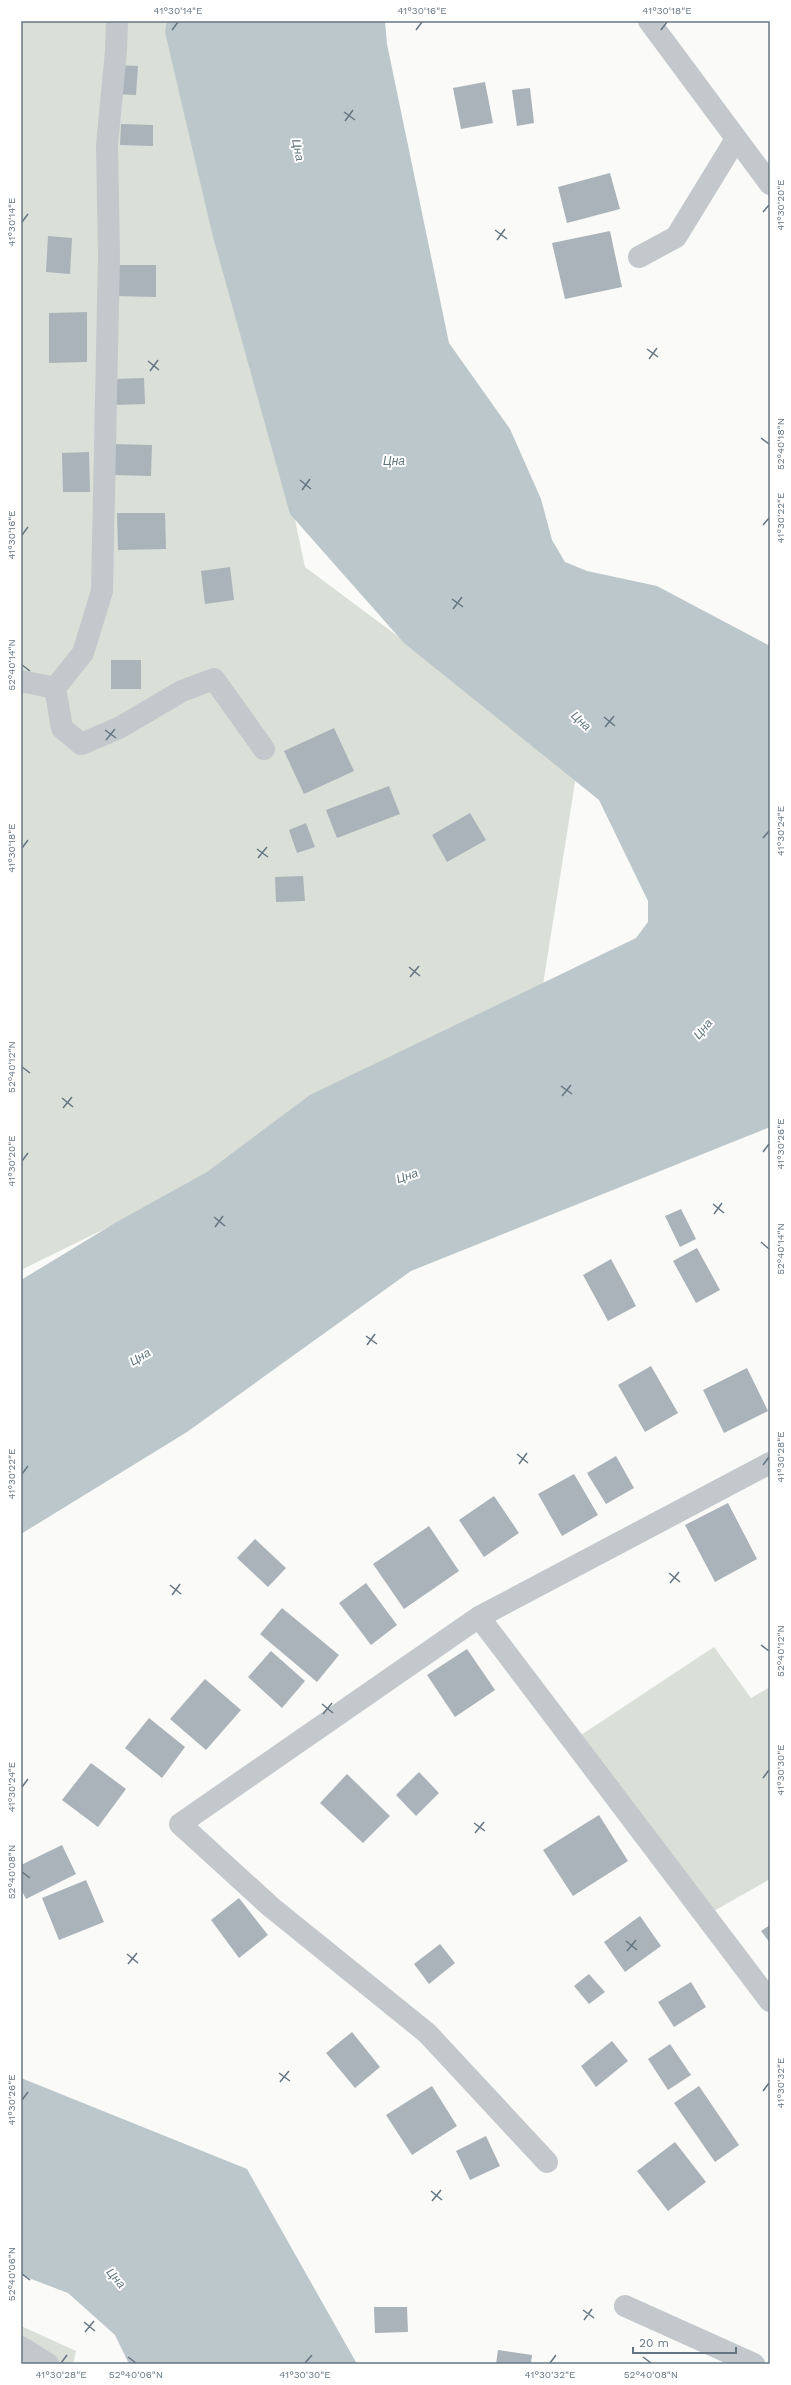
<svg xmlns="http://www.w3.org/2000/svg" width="791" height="2385" viewBox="0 0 791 2385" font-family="'Work Sans',sans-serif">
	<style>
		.green { fill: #dadfd7 }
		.water { fill: #bbc7cb }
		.building { fill: #aab3b9 }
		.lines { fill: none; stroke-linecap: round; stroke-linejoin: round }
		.minor { stroke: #c3c8cc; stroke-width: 22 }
		.ticks { fill: none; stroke: #657683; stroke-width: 1.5 }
		.labels { text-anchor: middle; stroke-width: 4; stroke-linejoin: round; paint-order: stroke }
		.water-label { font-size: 12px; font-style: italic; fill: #60757c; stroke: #fff }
		.neatline { fill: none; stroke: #657683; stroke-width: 1.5 }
		.ticks-label { font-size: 10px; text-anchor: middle; fill: #657683 }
	</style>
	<rect width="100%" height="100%" fill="#fafaf8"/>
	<!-- green -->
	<path class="green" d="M21,21H232L227,196L305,567L577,770L538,1016L21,1270Z
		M714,1647L751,1698L770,1687V1879L714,1911L581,1735Z
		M21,2326L76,2351L73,2364H21Z"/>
	<!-- water -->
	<path class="water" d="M167,21H385L387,44L449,343L510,429L541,499L552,540L565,562L587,571L657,586L770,646V1127L411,1271L187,1432L21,1534V1280L115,1223L207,1172L310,1095L636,938L648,922V901L599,800L404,643L290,514L212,233L165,32Z
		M21,2078L247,2169L357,2364H129L115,2335L68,2293L21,2275Z"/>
	<!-- building -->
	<path class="building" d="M117,65L138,66L136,95L115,94Z
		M485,82L493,123L461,129L453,88Z
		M530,88L534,123L517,126L512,90Z
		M121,124L153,125V146L120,145Z
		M610,173L620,209L567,223L558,187Z
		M610,231L622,287L565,299L552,243Z
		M48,236L72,238L70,274L46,272Z
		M114,265H156V297L114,296Z
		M87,312V362L49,363V313Z
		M144,378L145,404L114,405L113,379Z
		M113,444L152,445L151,476L112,475Z
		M89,452L90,492H63L62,453Z
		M117,513H165L166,549L118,550Z
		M230,567L234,600L205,604L201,571Z
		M111,660H141V689H111Z
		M334,728L354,771L304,794L284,751Z
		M389,786L400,814L337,838L326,810Z
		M470,813L486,840L447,862L432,835Z
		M306,823L315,847L297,853L289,830Z
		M303,876L305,901L276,902L275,877Z
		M681,1209L696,1239L680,1247L665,1216Z
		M697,1248L720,1290L696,1303L673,1261Z
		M611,1259L636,1306L608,1321L583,1275Z
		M651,1366L678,1413L645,1432L618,1385Z
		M747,1368L768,1411L724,1433L703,1390Z
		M616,1456L634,1488L606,1504L587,1473Z
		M574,1474L598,1515L562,1536L538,1494Z
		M494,1496L519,1533L484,1557L459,1520Z
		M728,1503L757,1559L715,1582L685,1525Z
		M429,1526L459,1571L404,1609L373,1564Z
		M255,1539L286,1568L268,1587L237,1558Z
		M366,1583L397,1625L371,1645L339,1603Z
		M282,1608L339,1655L317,1682L260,1634Z
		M467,1649L495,1690L455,1717L427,1675Z
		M271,1651L305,1681L282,1708L248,1677Z
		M205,1679L241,1710L206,1750L170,1719Z
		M149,1718L185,1747L162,1778L125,1748Z
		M91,1763L126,1789L98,1827L62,1800Z
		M419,1772L439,1793L416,1816L396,1795Z
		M347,1774L390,1816L363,1843L320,1803Z
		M599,1815L628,1861L573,1896L543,1850Z
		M62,1845L76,1874L26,1899L21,1889V1865Z
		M86,1880L104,1922L59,1940L42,1898Z
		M239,1898L268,1935L239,1958L211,1920Z
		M640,1916L661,1946L625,1972L604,1942Z
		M770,1925V1943L761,1931Z
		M440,1944L455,1963L429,1984L414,1964Z
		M589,1974L605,1992L589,2004L574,1986Z
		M691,1982L706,2007L674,2027L658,2002Z
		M352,2032L380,2067L355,2088L326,2053Z
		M612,2041L628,2061L596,2087L581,2066Z
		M670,2044L691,2075L668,2090L648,2059Z
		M432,2086L457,2126L412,2155L386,2115Z
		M699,2086L739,2145L715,2162L674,2103Z
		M486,2136L500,2166L470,2180L456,2151Z
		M675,2142L706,2182L668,2211L637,2171Z
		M374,2307H407L408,2332L375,2333Z
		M498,2350L532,2355L531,2364H496Z"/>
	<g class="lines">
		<!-- minor -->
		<path class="minor" d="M649,21L770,184
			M639,257L676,237L736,139
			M21,681L55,688L83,653L102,591L109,256L107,145L116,51L117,21
			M55,688L62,728L81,744L119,728L182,691L214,679L264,749
			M479,1617L770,2001
			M547,2162L427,2033L271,1907L180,1824L479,1617L770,1463
			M625,2306L754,2364
			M21,2347L48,2364"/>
	</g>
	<!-- ticks -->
	<path class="ticks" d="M172,30L178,22M416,30L422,22M661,30L667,22M344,112L355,120M345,121L353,110M763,212L769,205M22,222L28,214M495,230L507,239M497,240L505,229M647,349L658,357M649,359L657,348M148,361L159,370M150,371L158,360M761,438L769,444M300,480L311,489M302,490L310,479M763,525L769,518M22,535L28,527M452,599L463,607M453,609L462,597M22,665L30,671M604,717L615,726M605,727L614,716M105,730L116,738M106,740L115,729M763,838L769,831M22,848L28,840M257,849L268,857M258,858L267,847M409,967L420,976M410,977L419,966M22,1067L30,1073M561,1086L572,1094M562,1096L571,1085M62,1098L73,1107M63,1108L72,1097M763,1152L769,1144M22,1161L28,1153M713,1204L724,1213M714,1214L722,1203M214,1217L225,1226M215,1227L223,1216M761,1242L769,1249M366,1336L377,1344M367,1345L375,1334M517,1454L528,1463M519,1464L527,1453M763,1465L769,1457M22,1474L28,1466M669,1573L680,1582M670,1583L679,1572M170,1585L181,1594M172,1595L180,1584M761,1645L769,1651M322,1704L333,1713M323,1714L332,1703M763,1778L769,1770M22,1787L28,1779M474,1823L485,1831M475,1833L484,1822M22,1872L30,1878M626,1941L637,1950M627,1951L636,1940M127,1954L138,1963M128,1964L137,1953M279,2073L290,2081M280,2082L289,2071M763,2091L769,2083M22,2100L28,2092M431,2191L442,2200M432,2201L441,2190M22,2274L30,2280M583,2310L594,2318M584,2320L592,2309M84,2322L95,2331M85,2332L94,2321M128,2357L136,2363M643,2357L651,2363M61,2363L67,2355M305,2363L312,2355M550,2363L556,2355"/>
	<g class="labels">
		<!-- water labels -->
		<g class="water-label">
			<text transform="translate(298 150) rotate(79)" y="4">Цна</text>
			<text x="394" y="465">Цна</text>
			<text transform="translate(581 721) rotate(42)" y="4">Цна</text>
			<text transform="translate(703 1029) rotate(-50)" y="4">Цна</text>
			<text transform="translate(407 1176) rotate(-19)" y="4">Цна</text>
			<text transform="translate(140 1357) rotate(-31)" y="4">Цна</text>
			<text transform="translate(116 2278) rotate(50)" y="4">Цна</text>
		</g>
	</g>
	<!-- border -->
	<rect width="791" height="2385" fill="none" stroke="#ffffff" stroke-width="44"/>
	<!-- scale -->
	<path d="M633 2347v6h103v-6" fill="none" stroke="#657683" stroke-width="2"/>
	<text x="639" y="2347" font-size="12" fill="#657683" stroke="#ffffff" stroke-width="3" paint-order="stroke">20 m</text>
	<rect x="22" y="22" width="747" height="2341" class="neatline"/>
	<g class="ticks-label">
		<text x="178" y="14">41°30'14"E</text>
		<text x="422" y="14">41°30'16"E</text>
		<text x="667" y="14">41°30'18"E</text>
		<text transform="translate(780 205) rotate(-90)" y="4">41°30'20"E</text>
		<text transform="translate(11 222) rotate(-90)" y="4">41°30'14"E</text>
		<text transform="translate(780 444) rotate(-90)" y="4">52°40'18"N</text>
		<text transform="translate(780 518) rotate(-90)" y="4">41°30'22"E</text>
		<text transform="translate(11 535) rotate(-90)" y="4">41°30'16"E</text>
		<text transform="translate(11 665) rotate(-90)" y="4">52°40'14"N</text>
		<text transform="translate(780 831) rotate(-90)" y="4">41°30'24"E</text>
		<text transform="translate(11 848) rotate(-90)" y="4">41°30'18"E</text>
		<text transform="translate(11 1067) rotate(-90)" y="4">52°40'12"N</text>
		<text transform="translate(780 1144) rotate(-90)" y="4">41°30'26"E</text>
		<text transform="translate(11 1161) rotate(-90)" y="4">41°30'20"E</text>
		<text transform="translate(780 1249) rotate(-90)" y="4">52°40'14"N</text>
		<text transform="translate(780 1457) rotate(-90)" y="4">41°30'28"E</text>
		<text transform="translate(11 1474) rotate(-90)" y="4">41°30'22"E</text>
		<text transform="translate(780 1651) rotate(-90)" y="4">52°40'12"N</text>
		<text transform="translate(780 1770) rotate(-90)" y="4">41°30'30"E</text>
		<text transform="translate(11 1787) rotate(-90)" y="4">41°30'24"E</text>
		<text transform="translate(11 1872) rotate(-90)" y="4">52°40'08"N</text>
		<text transform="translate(780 2083) rotate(-90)" y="4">41°30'32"E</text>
		<text transform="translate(11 2100) rotate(-90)" y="4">41°30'26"E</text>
		<text transform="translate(11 2274) rotate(-90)" y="4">52°40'06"N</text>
		<text x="61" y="2378">41°30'28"E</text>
		<text x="136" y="2378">52°40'06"N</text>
		<text x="305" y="2378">41°30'30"E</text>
		<text x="550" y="2378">41°30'32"E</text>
		<text x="651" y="2378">52°40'08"N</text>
	</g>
</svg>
